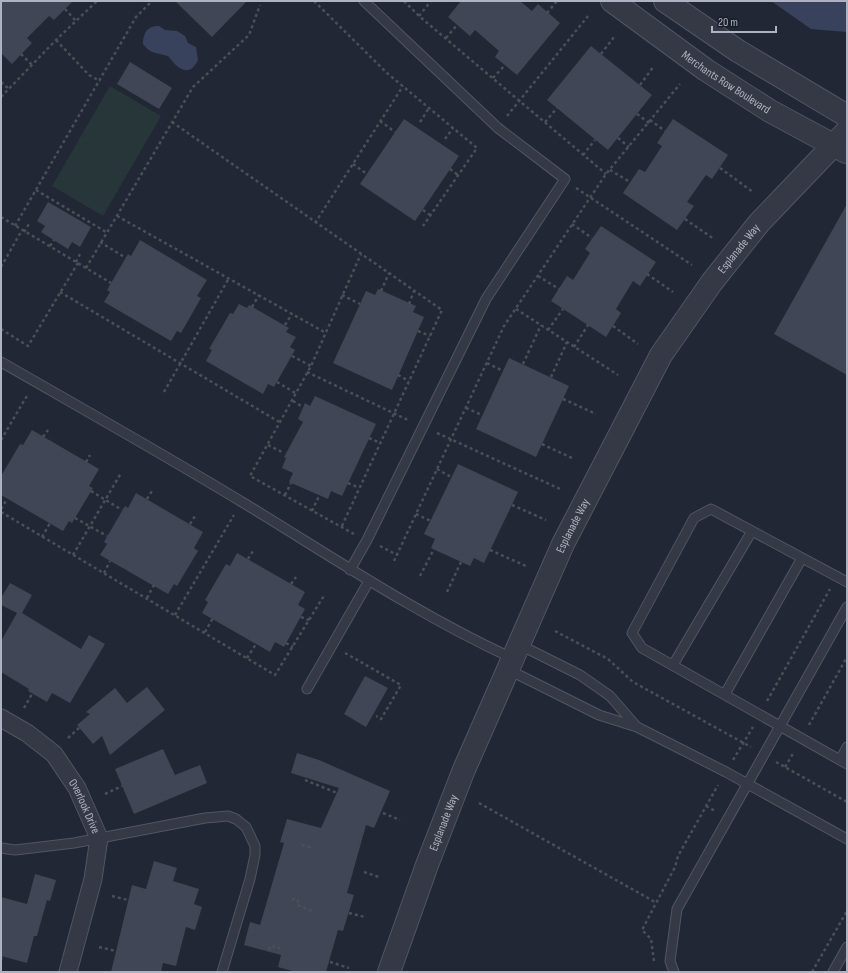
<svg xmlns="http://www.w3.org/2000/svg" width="848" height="973" viewBox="0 0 848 973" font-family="'Sofia Sans Condensed',sans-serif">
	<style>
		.pitch { fill: #273639 }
		.water { fill: #38425c }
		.building { fill: #404655 }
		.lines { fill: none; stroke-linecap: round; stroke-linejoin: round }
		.service-casing { stroke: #525662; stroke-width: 11 }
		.minor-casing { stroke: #525662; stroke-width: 19 }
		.tertiary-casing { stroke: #525662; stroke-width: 24 }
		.path { stroke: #455256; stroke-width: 2.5; stroke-dasharray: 3 3; stroke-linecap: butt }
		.service { stroke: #353945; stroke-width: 9 }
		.minor { stroke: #353945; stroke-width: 17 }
		.tertiary { stroke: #353945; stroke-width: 22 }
		.labels { text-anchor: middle; stroke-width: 3.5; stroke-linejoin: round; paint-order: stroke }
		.street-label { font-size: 12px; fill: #afb3c1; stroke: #1a1e29 }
	</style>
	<rect width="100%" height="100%" fill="#212734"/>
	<!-- pitch -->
	<path class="pitch" d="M110,86L161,116L103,216L52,186Z"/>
	<!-- water -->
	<path class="water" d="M771,1H847V32L811,29Z
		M159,26L165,30L177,31L185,36L188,43L196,47L198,60C189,79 177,68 168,56C158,53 150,54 143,44C143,34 147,25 159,26Z"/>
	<!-- building -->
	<path class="building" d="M1,1H73L54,20L49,16L27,38L32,43L12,64L1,53Z
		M175,1H247L212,37Z
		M461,1H520L532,11L538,4L560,23L517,75L495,57L499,51L475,30L470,36L448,17Z
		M591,46L652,95L608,150L547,100Z
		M130,62L172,88L159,109L117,84Z
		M404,119L459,156L415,221L360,184Z
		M673,119L728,155L712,179L706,175L687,202L694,206L677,230L623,193L639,169L645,172L662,146L657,143Z
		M48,202L91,227L80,247L72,242L68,249L41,232L45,226L37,221Z
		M847,204V375L774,334Z
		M601,226L656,262L640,286L633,281L616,309L621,313L606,337L551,301L567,276L573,280L590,253L585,249Z
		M140,240L207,280L197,296L201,298L181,333L177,331L171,341L104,302L110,292L107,290L128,254L131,256Z
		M378,289L416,306L413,312L424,317L392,390L333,363L366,291L375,295Z
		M239,304L247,308L249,305L289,328L286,332L296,337L290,347L295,350L274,387L268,384L263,394L206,361L212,350L209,349L230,313L233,314Z
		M509,358L569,386L536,457L476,429Z
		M315,396L376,424L342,496L331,491L328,499L289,482L293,473L282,468L286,458L284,457L303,422L298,419L305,403L310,406Z
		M32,430L99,469L89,486L93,488L72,523L69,521L63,531L1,495V476L20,444L23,445Z
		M458,464L518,492L484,563L474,558L470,566L431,548L435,539L424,534Z
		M136,493L203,532L194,548L198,551L177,586L174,584L168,594L100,555L107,544L104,542L125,506L128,508Z
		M237,553L305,592L298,605L305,609L284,647L275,642L270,652L202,613L208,602L205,600L226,564L230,566Z
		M10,583L32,595L22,613L81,649L89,635L105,644L70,703L52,693L47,702L28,691L29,689L1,672V641L17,613L1,605V598Z
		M365,676L388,688L366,727L344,714Z
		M147,687L165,710L110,755L102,736L93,744L77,725L90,714L86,712L115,688L127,703Z
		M163,749L175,775L200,765L207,783L134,814L115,769Z
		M297,753L319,760L390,791L374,828L366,825L347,893L354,895L343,931L338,930L326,972H296L278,967L281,955L244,945L250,922L260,925L284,843L280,842L287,819L321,828L339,788L291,773Z
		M154,861L177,868L173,881L199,889L194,904L202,907L195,930L186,927L176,966L163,963L161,972H111L132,885L146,889Z
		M35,874L56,880L50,901L47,900L37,936H34L27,963L1,956V897L27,904Z"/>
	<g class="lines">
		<defs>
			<path id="service" d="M1,362C81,408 163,454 242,502C331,556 418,615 514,659
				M350,570L367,540L486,299L565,179L498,128L364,1
				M847,582L711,509L694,518L632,633L642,648L847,764
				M520,645L580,675L610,696L636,726
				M673,665L752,531
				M509,670L599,715L637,727L726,772L847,839
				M307,689L369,581
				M725,694L802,558
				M840,760L847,747
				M1,848L15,850L74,843L205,818L228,816L236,819L246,827L255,846V855L250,879L222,972
				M674,972L670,961L677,909L847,607
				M833,972L847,947"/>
			<g id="minor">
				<path id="s1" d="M1,718L27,733L54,754L77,788L99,838L93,879L68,972"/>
			</g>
			<g id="tertiary">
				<path id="s2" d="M612,1L706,70L770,111L846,152"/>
				<path d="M665,1L738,51L847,116"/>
				<path id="s3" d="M389,972L427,865L463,772L563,544L661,355L712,282L759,223L847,131"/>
			</g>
		</defs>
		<!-- service casing -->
		<use href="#service" class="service-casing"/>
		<!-- minor casing -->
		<use href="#minor" class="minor-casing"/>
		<!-- tertiary casing -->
		<use href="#tertiary" class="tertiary-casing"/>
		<!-- path -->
		<path class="path" d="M314,1L387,73L477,148L423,226
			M404,1L419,16L606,174
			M65,9L76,21
			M547,13L557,1
			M419,16L431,1
			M446,38L457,25
			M56,40L89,75L100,81
			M21,54L32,65
			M601,54L614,37
			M493,78L505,65
			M1,82L9,89
			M640,85L654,66
			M1,97L56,40L97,1
			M637,114L649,123
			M507,116L588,16
			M650,120L665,131
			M380,121L395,132
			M172,122L442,310L341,528
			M420,122L429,108
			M545,122L557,108
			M618,138L629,147
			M445,139L453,128
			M583,155L595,140
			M353,164L367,174
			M720,168L753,192
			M450,169L458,175
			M610,170L630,182
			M576,188L692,265
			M36,190L106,232
			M423,210L430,215
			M117,216L326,333
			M1,217L111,283
			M685,219L714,239
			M315,223L403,86
			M572,224L592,238
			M15,226L136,17L152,1
			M24,232L29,224
			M100,242L126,258
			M50,246L54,240
			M76,262L80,254
			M1,267L22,230
			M86,268L193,87L249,35L260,5
			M647,274L673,292
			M538,276L559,289
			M381,291L389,273
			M60,292L281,423
			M342,295L360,304
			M409,304L414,291
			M252,307L259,295
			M516,309L618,375
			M285,325L292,314
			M613,326L638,344
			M1,329L28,346L78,263
			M548,330L563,309
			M418,331L430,336
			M574,347L588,325
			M292,356L311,366
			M487,363L503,371
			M523,364L541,325
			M307,372L410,421
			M398,375L409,381
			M551,377L567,342
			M277,382L297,394
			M164,392L229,278
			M563,399L596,414
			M293,401L303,407
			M466,408L482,415
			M437,433L560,489
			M43,437L48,430
			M369,438L380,443
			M1,440L28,394
			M542,444L574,459
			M268,445L282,452
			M86,462L90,455
			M437,469L451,477
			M348,483L359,488
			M91,491L122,510
			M285,495L291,483
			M147,499L152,491
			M512,505L546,520
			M1,509L7,499
			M312,511L319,496
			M1,512L275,675L325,594
			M416,514L431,521
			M75,518L107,536
			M190,524L195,516
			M354,534L250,476L311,366L361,254
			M42,537L50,523
			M380,546L397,555
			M490,550L526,566
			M73,555L121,473
			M248,559L253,551
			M394,561L504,326L606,174L680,84
			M104,573L110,561
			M420,576L434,549
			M291,584L296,577
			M447,592L461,562
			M147,598L154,585
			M175,615L234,515
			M301,617L309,620
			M555,631L608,659L633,682L751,747
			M205,632L213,618
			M286,643L293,647
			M345,653L401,685L381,719L376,716
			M247,658L256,644
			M767,701L830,589
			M24,708L32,694
			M809,725L847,657
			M68,738L79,728
			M733,760L753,727
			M776,762L847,802
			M785,767L794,752
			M305,780L337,793
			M105,794L122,786
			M479,803L655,902
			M706,806L715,811
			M383,813L400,820
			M302,845L313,848
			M364,872L379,877
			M112,896L128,900
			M292,899L298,900L297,905L312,911
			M349,913L365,917
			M99,947L116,951
			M268,948L273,949L274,946L282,949
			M1,960L2,956
			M654,961L651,939L642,930L675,867L678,856L718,785
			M330,962L349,968
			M812,972L847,911"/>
		<!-- service -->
		<use href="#service" class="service"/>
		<!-- minor -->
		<use href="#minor" class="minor"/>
		<!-- tertiary -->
		<use href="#tertiary" class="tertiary"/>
	</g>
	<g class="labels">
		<!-- street labels -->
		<g class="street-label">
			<text dy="4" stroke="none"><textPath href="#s2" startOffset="140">Merchants Row Boulevard</textPath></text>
			<text dy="4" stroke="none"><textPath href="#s3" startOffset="807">Esplanade Way</textPath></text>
			<text dy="4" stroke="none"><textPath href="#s3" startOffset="483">Esplanade Way</textPath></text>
			<text dy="4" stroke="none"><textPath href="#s1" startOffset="125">Overlook Drive</textPath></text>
			<text dy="4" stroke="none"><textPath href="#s3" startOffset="159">Esplanade Way</textPath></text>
		</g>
	</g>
	<!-- border -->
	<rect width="848" height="973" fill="none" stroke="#afb3c1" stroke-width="4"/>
	<!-- scale -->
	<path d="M712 26v6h64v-6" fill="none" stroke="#afb3c1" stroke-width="2"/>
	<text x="718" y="26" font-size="12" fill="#afb3c1" stroke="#1a1e29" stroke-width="3" paint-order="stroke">20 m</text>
</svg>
